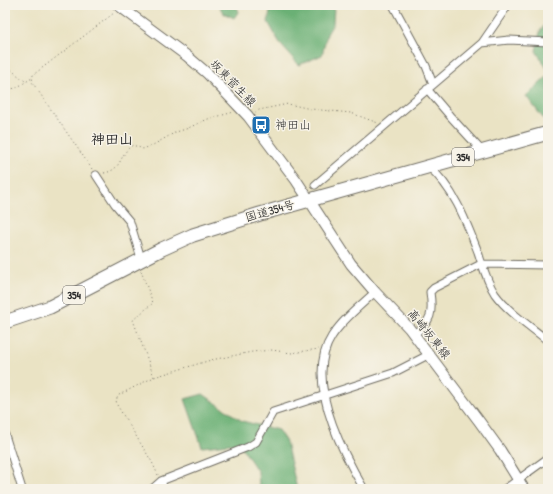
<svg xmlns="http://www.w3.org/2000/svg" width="553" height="494" viewBox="0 0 553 494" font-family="'Patrick Hand','Klee One',sans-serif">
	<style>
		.forest { fill: #6bb075; stroke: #4b6e50 }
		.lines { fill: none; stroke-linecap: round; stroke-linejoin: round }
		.street-casing { stroke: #6e6b61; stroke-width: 9 }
		.secondary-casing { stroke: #6e6b61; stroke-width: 12 }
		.highway-casing { stroke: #6e6b61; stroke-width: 15 }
		.path { stroke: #6e6b61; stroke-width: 1; stroke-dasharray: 1 3; stroke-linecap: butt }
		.street { stroke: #fff; stroke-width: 7 }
		.secondary { stroke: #fff; stroke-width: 10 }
		.highway { stroke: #fff; stroke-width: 13 }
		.labels { text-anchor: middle; stroke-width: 3; stroke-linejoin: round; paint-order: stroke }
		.shield { fill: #f7f3e8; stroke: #686764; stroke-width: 1 }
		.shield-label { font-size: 11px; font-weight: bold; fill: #2b2b2b }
		.street-label { font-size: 12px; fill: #2b2b2b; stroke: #f7f3e8 }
		.poi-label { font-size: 12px; fill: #2b2b2b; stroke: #f7f3e8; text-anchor: start }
		.quarter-label { font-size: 14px; font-weight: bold; fill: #2b2b2b; stroke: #f7f3e8 }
	</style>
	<rect width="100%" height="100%" fill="#f7f3e8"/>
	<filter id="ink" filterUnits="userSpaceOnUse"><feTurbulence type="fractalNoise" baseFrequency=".025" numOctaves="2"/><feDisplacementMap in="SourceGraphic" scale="8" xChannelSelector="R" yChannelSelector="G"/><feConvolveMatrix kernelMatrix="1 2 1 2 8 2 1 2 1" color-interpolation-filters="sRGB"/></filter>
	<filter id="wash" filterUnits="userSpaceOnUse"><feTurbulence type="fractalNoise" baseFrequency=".012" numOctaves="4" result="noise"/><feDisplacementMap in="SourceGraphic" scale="16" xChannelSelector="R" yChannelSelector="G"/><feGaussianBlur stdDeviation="0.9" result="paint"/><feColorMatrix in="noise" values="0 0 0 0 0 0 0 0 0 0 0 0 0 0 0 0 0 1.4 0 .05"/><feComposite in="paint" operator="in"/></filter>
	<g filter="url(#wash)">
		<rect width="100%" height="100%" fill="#eae3c4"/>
		<!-- forest -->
		<path class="forest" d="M219,5H235L239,11L234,18L223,13Z
			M271,5H336L334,7L333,24L327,34L322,55L299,65L281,45L268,22Z
			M548,21V70L536,51L540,31Z
			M548,76V119L543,118L526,96Z
			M203,394L242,421L278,430L286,442L297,489H255L259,487L258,472L239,443L202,447L185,399Z"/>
	</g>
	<g filter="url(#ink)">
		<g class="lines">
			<defs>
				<path id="street" d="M393,5L426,66L433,84
					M482,43L509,40L548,42
					M427,89L450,116L482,151
					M428,166C454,188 466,221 478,252C483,267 487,282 495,294C509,313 530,326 548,341
					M96,175L115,204L130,222L140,255L141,261
					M315,185L482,43L508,5
					M414,334C432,321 433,313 430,292L434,288L481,264L548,265
					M5,435L22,489
					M161,481L164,489
					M152,489L161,481L248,447L256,442L273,412L393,373L430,354
					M364,489C341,450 304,379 332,336C343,319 360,306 375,292
					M505,489L548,458"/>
				<path id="secondary" d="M118,5L187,56L208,74L248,116L296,180L351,264L375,292L409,328L479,421L500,450L524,489"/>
				<path id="highway" d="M5,322L50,307L162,249L193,235L260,214L548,133"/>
			</defs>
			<!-- street casing -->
			<use href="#street" class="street-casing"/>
			<!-- secondary casing -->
			<use href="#secondary" class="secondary-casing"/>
			<!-- highway casing -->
			<use href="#highway" class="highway-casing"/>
			<!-- path -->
			<path class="path" d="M5,65L25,81
				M5,90L16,88L32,78
				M255,112L259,110L288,104L311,109L351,113L378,123
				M92,169L32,82L33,75L114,13
				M104,173C123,170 119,153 133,145L143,149L153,145L176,132L186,129L208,119L234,112
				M141,271L153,303L133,320L154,377
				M158,475L152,462L117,405L116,400L119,395L154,377L211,360L252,352L272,350L291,353L319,349"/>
			<!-- street -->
			<use href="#street" class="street"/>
			<!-- secondary -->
			<use href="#secondary" class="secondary"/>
			<!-- highway -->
			<use href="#highway" class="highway"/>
		</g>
	</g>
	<!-- icons -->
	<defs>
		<symbol id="bus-square" viewBox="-11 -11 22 22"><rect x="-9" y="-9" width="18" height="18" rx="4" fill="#1f6fb2" stroke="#f7f3e8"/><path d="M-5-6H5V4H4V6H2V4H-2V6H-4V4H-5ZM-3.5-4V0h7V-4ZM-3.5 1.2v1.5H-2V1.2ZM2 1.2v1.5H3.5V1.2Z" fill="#fff"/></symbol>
	</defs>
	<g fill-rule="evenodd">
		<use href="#bus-square" x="250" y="114" width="22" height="22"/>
	</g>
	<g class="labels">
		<!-- shield labels -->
		<g class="shield">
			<rect x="452" y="148" width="22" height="18" rx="3"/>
			<rect x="63" y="286" width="22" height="18" rx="3"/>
		</g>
		<g class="shield-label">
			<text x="463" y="161">354</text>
			<text x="74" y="299">354</text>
		</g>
		<!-- street labels -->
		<g class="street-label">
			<text transform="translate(233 83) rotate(46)" y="4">坂東菅生線</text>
			<text transform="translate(270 211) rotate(-16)" y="4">国道354号</text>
			<text transform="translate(429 334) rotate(51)" y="4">高崎坂東線</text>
		</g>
		<!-- poi labels -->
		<g class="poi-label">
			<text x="275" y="129">神田山</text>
		</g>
		<!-- quarter labels -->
		<g class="quarter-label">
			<text x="112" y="144">神田山</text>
		</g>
	</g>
	<!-- margin -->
	<rect width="553" height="494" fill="none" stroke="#f7f3e8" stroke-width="20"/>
</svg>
